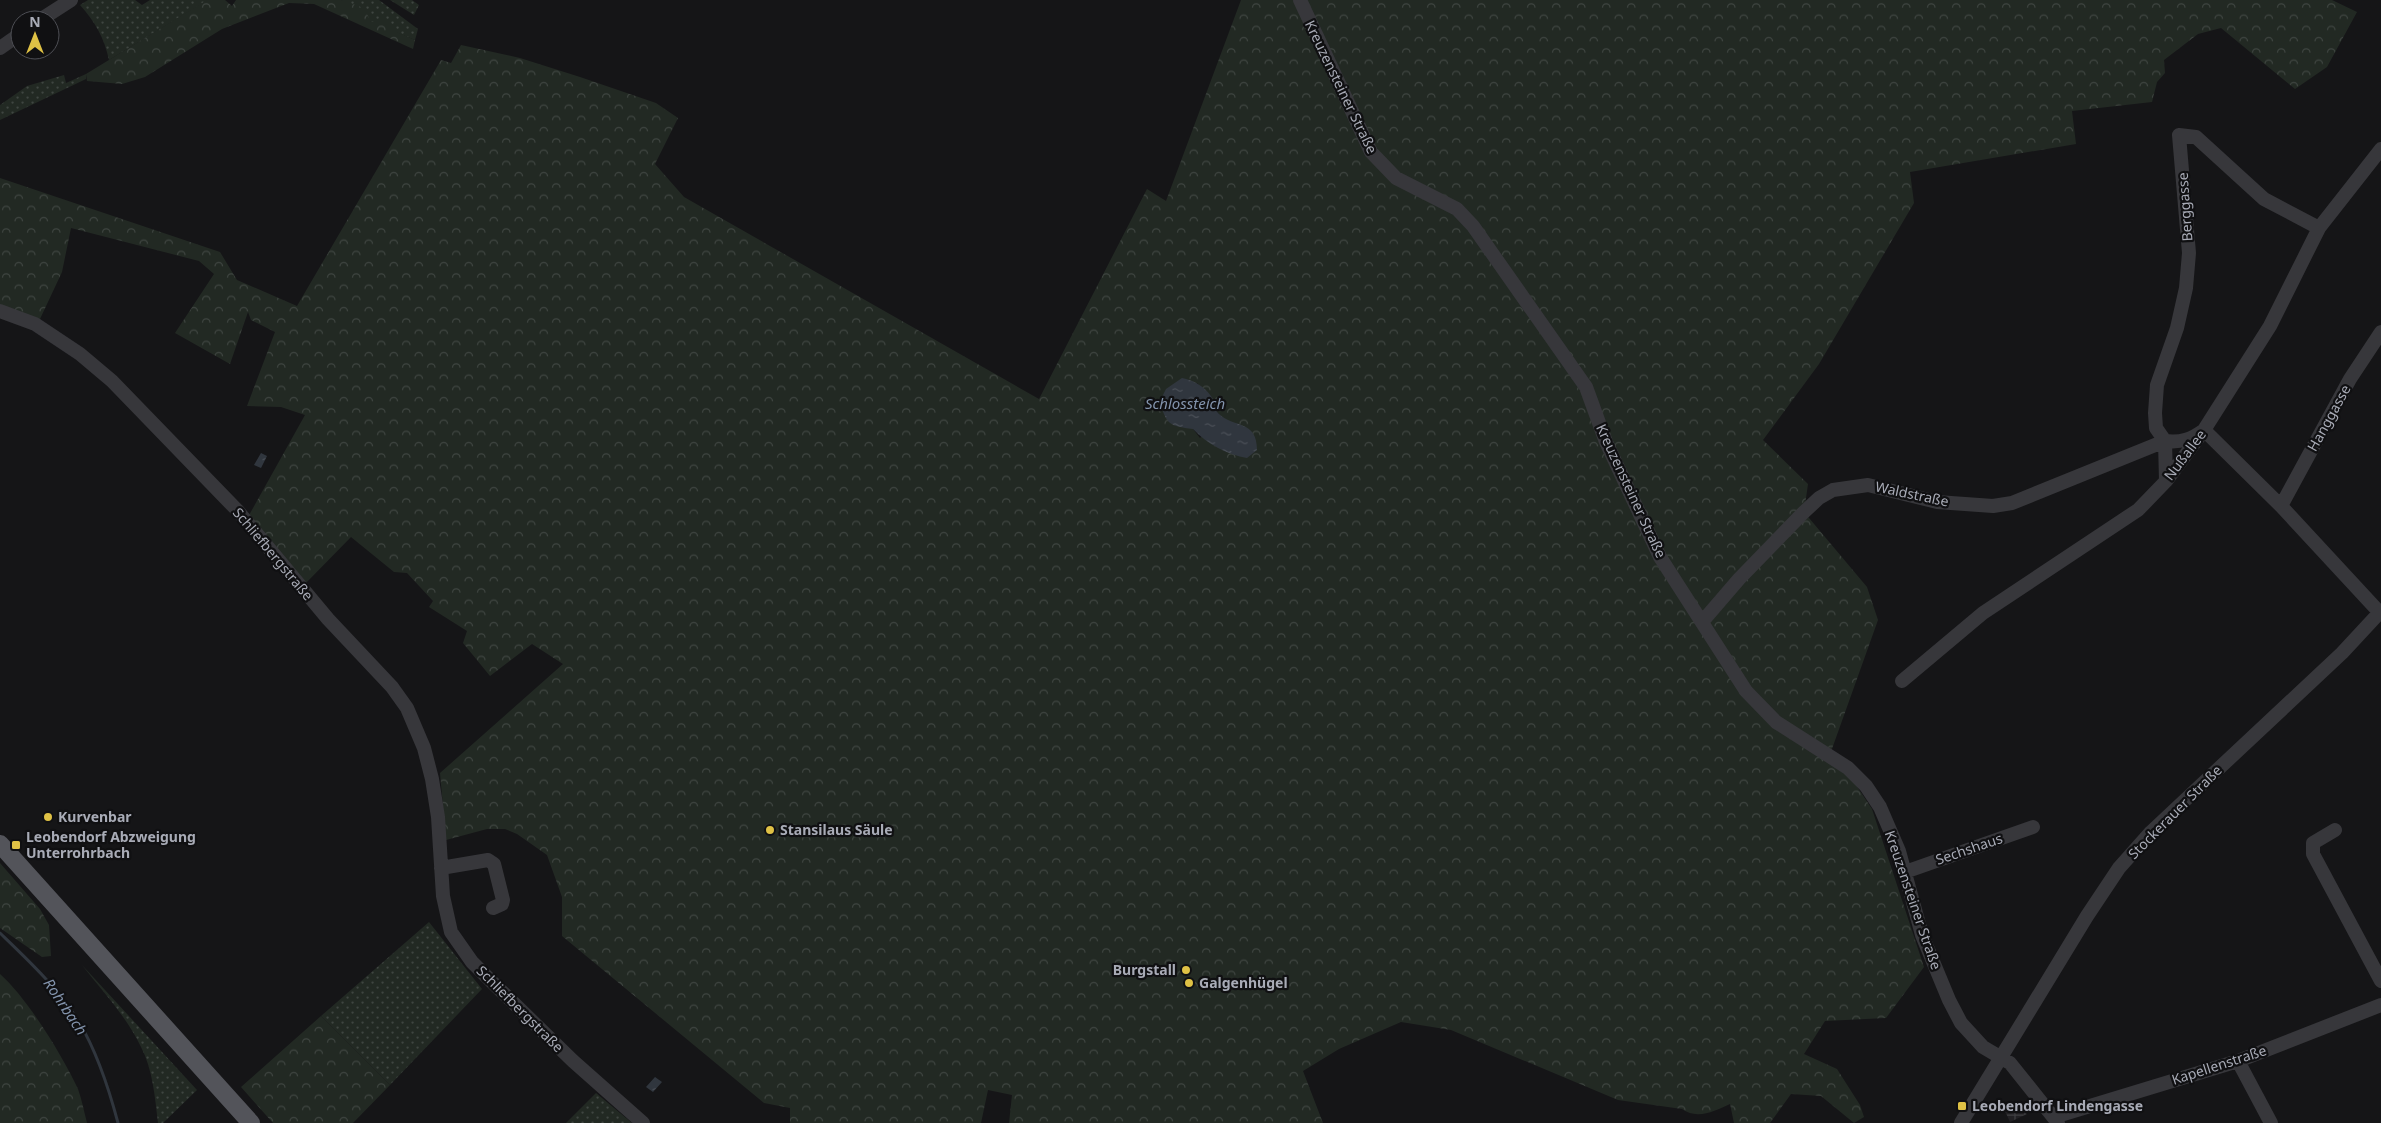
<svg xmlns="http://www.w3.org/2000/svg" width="2381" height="1123" viewBox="0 0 2381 1123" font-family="'Noto Sans',sans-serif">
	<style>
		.industrial { fill: url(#industrial-grid) }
		.grass { fill: url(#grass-dots) }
		.forest { fill: url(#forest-crowns); fill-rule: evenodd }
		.water { fill: url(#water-ripples) }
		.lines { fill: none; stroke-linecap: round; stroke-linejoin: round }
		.stream { stroke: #30363e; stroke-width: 3 }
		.minor { stroke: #37373b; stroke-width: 14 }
		.major { stroke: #53545a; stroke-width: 18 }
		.poi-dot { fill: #dfc145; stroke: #101012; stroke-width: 2 }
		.labels { text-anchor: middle; stroke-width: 4.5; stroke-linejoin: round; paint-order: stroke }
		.street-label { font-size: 14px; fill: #a8abb6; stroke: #101012 }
		.poi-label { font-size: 14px; font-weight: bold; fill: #a8abb6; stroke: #101012; text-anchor: start }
		.water-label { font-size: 15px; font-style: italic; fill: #8394ad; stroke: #101012 }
	</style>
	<defs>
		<pattern id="industrial-grid" width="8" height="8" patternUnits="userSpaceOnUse" patternTransform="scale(1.25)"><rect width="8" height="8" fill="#222124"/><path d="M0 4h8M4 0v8" fill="none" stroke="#3f3f42"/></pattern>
		<pattern id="grass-dots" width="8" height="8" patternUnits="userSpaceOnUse" patternTransform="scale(1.25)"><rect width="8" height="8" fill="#222923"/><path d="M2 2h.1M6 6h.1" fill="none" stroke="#3f4541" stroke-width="1.8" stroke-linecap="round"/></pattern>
		<pattern id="forest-crowns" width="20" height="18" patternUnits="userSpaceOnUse" patternTransform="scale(1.25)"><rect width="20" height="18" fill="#222923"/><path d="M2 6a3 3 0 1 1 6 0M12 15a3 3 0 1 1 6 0" fill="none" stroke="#3f4541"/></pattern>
		<pattern id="water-ripples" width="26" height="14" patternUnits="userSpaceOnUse" patternTransform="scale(1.25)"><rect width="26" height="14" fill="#30363e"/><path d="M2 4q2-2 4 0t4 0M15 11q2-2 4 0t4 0" fill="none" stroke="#4b5058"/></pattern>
	</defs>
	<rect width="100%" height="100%" fill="#151517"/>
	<!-- industrial -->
	<path class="industrial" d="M2022,1103L2027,1114L2010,1122L2005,1111Z"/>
	<!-- grass -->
	<path class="grass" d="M88,0H135L142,5L150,0H208L109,60C104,37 95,22 80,5Z
		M341,0H379L418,29L415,40L371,22Z
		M390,0H412L419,5L414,15Z
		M86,74V79L0,120V105L27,86L64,75L66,83Z
		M429,922L482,989L390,1085L321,1016Z
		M82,965L197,1090L163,1123H158C155,1098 153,1070 141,1047C127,1017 102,991 82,965Z
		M596,1093L632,1123H566Z"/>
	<!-- forest -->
	<path class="forest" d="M207,0H225L232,6L236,0H341L364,8L371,22L387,20L390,29L415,40L413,49L314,4L289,3L222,29L145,77L122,84L87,81L86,74Z
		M1241,0H2332L2357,12L2327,67L2295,89L2221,28L2198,34L2164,60L2165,73L2157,82L2152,102L2072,111L2076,144L1910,172L1914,203L1819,364L1763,440L1808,484L1804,512L1867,587L1878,620L1828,760L1850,776L1872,809L1924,967L1886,1018L1825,1021L1804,1054L1837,1069L1860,1105L1864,1117L1854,1123L1821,1096L1791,1094L1770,1123H1734L1730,1104C1715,1111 1697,1120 1682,1109L1618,1100L1451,1030L1401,1022L1339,1049L1303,1071L1323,1123H1009L1012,1095L988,1090L981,1123H790V1108L764,1103L562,936V897L547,855L517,834L505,829H487L446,840L440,773L563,664L532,644L490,676L463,643L467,631L429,607L433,601L407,573L394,572L351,537L304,585L248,517L305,415L281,407L247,406L275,332L251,320L248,312L230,364L175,333L214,274L199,261L71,228L62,272L40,319L0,309V178L220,252L237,280L297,306L441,60L451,63L461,45L520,58L580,77L656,103L678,118L655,164L684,197L1039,399L1147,189L1166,201ZM1197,383L1211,396L1216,411L1221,416L1200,438L1193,429Z
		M0,863L40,909L49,925L51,956L42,957L0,928Z
		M0,974C28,999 62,1055 78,1089C82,1100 84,1112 87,1123H0Z
		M321,1016L390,1085L353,1123H273L241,1087Z"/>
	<!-- water -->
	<path class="water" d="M1182,378C1193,380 1204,386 1211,396C1215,401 1214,408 1218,413C1234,429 1257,419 1257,450L1247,458C1228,455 1207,444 1193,429C1170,426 1166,425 1160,401L1166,389Z
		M261,453L267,456L261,468L254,465Z
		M655,1077L662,1082L653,1092L646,1087Z"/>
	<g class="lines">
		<!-- stream -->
		<path class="stream" d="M0,933C28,960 58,988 79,1022C97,1052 109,1089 118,1123"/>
		<!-- minor -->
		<path class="minor" d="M1300,0L1371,152L1396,178L1457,209L1473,226L1586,387L1606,442L1660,557L1746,691L1776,722L1848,768L1866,786L1880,807L1899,851L1922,935L1949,1000L1961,1023L1983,1047L2010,1063L2058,1123
			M40,20L71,0
			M0,48L20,34
			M0,311L35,324L80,354L112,381L237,510L328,619L392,687L407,708L424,748L432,779L438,817L443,896L451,932L472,962L491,981L573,1061L643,1123
			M2166,481L2165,441L2156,428L2155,413L2157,385L2177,328L2186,288L2189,253L2179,135L2196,137L2264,199L2319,228
			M2281,506L2350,379L2381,332
			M1702,622L1739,579L1804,512L1819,498L1833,490L1868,485L1937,502L1993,506L2012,503L2165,441C2181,443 2192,439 2204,430L2281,506L2381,614
			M1902,681L1983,613L2138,510L2166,481L2204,430L2270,326L2319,228L2381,149
			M2335,830L2313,843V854L2381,981
			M441,868L488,860L494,864L503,900L502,904L493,908
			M1905,872L2033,827
			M2238,1061L2271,1123
			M2054,1117L2238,1061L2381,1005
			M1961,1123L2087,916L2119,868L2151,832L2342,653L2381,611"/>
		<!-- major -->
		<path class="major" d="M0,844L251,1123"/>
	</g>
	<!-- markers -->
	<g class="poi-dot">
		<circle cx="48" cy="817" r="5"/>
		<circle cx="770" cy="830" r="5"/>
		<rect x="11" y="840" width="10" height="10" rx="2.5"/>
		<circle cx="1186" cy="970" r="5"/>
		<circle cx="1189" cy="983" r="5"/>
		<rect x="1957" y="1101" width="10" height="10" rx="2.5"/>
	</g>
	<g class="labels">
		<!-- street labels -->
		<g class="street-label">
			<text transform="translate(1341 87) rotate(64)" y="5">Kreuzensteiner Straße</text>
			<text transform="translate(2185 207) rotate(-94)" y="5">Berggasse</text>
			<text transform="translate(2329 418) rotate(-61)" y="5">Hanggasse</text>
			<text transform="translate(2185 455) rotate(-53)" y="5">Nußallee</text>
			<text transform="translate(1631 491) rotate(65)" y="5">Kreuzensteiner Straße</text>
			<text transform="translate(1912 494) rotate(12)" y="5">Waldstraße</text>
			<text transform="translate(273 554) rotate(50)" y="5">Schliefbergstraße</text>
			<text transform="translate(2175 812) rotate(-45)" y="5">Stockerauer Straße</text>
			<text transform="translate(1969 849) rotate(-19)" y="5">Sechshaus</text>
			<text transform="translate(1913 900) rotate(71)" y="5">Kreuzensteiner Straße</text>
			<text transform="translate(520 1009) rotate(45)" y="5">Schliefbergstraße</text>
			<text transform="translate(2219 1065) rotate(-18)" y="5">Kapellenstraße</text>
		</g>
		<!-- poi labels -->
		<g class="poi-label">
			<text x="58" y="822">Kurvenbar</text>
			<text x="780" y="835">Stansilaus Säule</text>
			<text x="26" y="842">Leobendorf Abzweigung<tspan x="26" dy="16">Unterrohrbach</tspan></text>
			<text x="1176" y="975" text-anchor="end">Burgstall</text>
			<text x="1199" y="988">Galgenhügel</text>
			<text x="1972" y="1111">Leobendorf Lindengasse</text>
		</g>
		<!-- water labels -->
		<g class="water-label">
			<text x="1185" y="409">Schlossteich</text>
			<text transform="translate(65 1007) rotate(56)" y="5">Rohrbach</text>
		</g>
	</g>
	<!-- north arrow -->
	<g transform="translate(35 35)"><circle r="24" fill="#101012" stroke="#4d4e54"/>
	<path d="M0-4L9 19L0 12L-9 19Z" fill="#dfc145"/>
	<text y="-8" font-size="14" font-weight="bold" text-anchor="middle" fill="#a8abb6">N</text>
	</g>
</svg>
